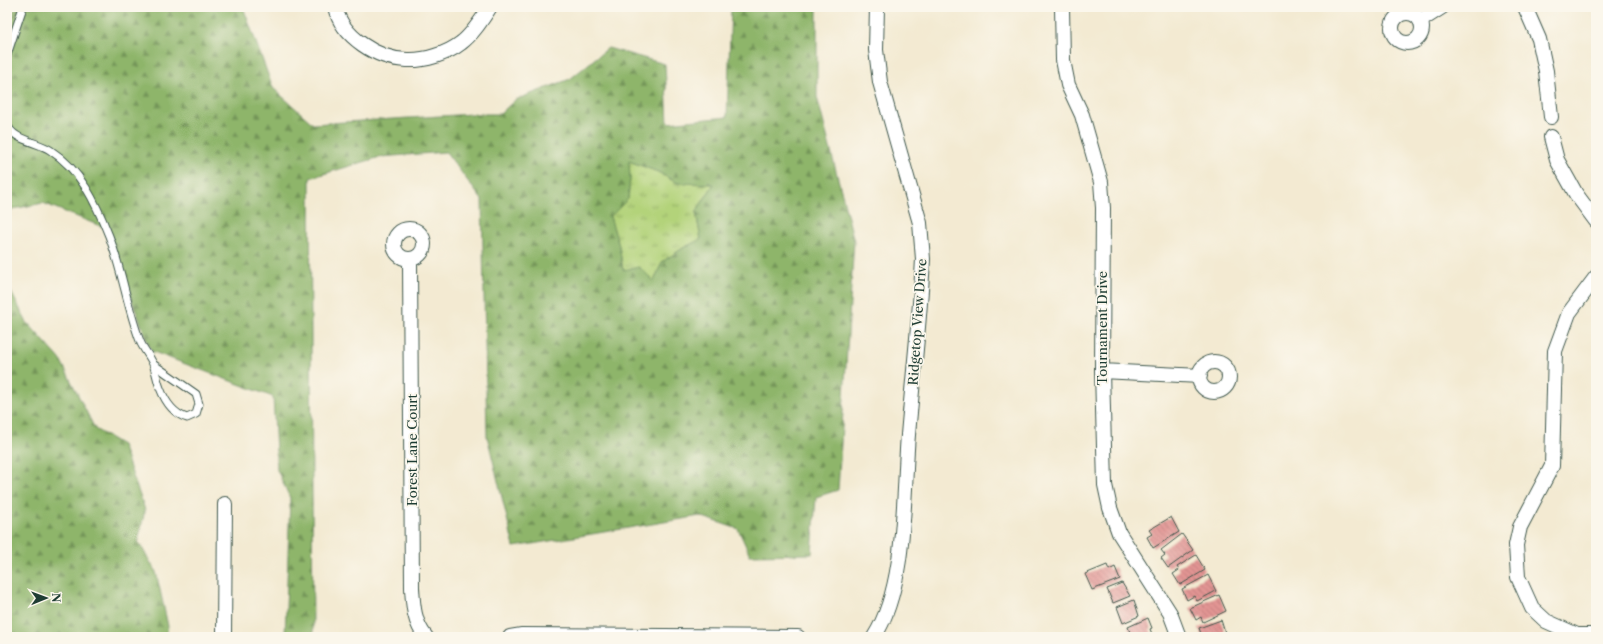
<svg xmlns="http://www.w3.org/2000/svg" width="1603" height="644" viewBox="0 0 1603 644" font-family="'Libre Caslon Text',serif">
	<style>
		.grass { fill: url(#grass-tufts); stroke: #698857 }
		.forest { fill: url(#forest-firs); stroke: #56794f; fill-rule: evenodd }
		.building { fill: url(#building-back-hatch) }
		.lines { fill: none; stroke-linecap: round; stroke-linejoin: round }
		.service-casing { stroke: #3f574c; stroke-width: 9 }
		.minor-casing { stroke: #3f574c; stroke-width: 16 }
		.service { stroke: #fff; stroke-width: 7 }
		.minor { stroke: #fff; stroke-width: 14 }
		.labels { text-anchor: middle; stroke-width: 3.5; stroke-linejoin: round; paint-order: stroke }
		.street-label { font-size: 13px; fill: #1f3d34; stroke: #fbf7ec }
	</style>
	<defs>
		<pattern id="grass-tufts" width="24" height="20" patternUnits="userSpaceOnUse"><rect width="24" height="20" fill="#b3d37a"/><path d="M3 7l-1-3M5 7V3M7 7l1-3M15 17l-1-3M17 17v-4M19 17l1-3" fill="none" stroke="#91ac65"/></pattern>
		<pattern id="forest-firs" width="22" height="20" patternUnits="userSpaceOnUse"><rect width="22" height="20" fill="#8eb56a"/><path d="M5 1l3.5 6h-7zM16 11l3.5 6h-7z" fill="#739458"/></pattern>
		<pattern id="building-back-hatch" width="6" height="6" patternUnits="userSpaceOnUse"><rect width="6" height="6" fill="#e29493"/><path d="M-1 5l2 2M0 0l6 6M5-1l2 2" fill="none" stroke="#b77a79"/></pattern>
	</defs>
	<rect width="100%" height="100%" fill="#fbf7ec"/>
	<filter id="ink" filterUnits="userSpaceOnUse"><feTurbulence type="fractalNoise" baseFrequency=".025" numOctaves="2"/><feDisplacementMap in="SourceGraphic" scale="8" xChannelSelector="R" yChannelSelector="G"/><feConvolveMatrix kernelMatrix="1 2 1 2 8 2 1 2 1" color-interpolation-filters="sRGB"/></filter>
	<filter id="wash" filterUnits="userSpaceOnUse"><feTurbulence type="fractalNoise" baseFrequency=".012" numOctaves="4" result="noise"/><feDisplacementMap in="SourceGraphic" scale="16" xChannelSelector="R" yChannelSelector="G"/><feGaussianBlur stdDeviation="0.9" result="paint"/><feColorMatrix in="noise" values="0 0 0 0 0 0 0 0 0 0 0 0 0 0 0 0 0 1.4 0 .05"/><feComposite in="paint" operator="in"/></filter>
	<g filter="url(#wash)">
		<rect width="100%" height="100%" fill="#f3ead2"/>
		<!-- grass -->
		<path class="grass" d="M629,161L658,172L677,183L714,184L696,212L701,240L683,248L662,262L654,282L623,270L619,246L610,217L628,199L630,179Z"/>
		<!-- forest -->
		<path class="forest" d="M22,7H243L273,88L313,124L472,114H500L515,100L570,79L608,48L665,64L668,123L727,117L731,7H817V97L854,241L838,490L816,497L812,554L750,555L738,529L700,516L514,547L487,436L482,200L446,152L380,157L310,178L313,637H285L290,498L277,470L273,397L151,351L105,228L43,203L13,209L7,215V13ZM629,161L658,172L677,183L714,184L696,212L701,239L683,248L662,262L654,281L639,267L623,270L619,246L610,217L628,199L630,179Z
			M7,284L26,321L60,359L95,429L122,445L145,510L138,541L156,572L168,626L166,637H7Z"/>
		<g id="blocks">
			<!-- building -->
			<path class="building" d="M1171,517L1179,532L1153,548L1147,537L1152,534L1149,530Z
				M1182,534L1193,550L1168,568L1161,558L1165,555L1161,550Z
				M1196,555L1205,570L1180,585L1173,574L1179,570L1177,567Z
				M1107,565L1109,570L1115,567L1120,579L1092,590L1085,574Z
				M1208,575L1216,591L1197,601L1194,596L1187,600L1182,589Z
				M1122,583L1130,596L1113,603L1107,589Z
				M1219,595L1226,611L1203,622L1201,617L1196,620L1190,608Z
				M1134,600L1139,616L1123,623L1117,607Z
				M1148,618L1152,628L1150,629L1152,634L1145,637H1132L1128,627Z
				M1221,620L1226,636L1202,637L1199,628Z"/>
		</g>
	</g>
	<g filter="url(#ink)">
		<use href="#blocks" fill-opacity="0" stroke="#3f574c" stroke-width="1"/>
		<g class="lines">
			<defs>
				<path id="service" d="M7,55L23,7
					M7,124C12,140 38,142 50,150C81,170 96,203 109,236C122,270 127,307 140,341C143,349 150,356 153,364C156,372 157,380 160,388C165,401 174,414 187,418L196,414L199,404L196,394L153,364"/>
				<path id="minor" d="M335,7C342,37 377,59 407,60C424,61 447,54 461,43C473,34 482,19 490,7
					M1062,7L1063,60L1068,85L1082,115L1101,182L1103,208L1102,371L1105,485L1110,508L1119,533L1170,613L1179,637
					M1525,7L1539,39L1546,71L1551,117
					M1392 28a15 15 0 1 1 30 0a15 15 0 1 1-30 0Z
					M1420,21L1442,7
					M1551,137L1557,160L1576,194L1596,221
					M394 244a15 15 0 1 1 30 0a15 15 0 1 1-30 0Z
					M410,259L412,588C413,605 414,623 426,637
					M1596,277L1569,313L1555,351L1552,466L1520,527L1516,545L1518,577L1532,608L1546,621L1577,635H1596
					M1199 377a15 15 0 1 1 30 0a15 15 0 1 1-30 0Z
					M1102,371L1200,376
					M224,637L225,504
					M510,637L522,635L798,637
					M874,637C907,586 903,495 908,435C913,376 920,318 923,259L920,223L880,82L876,50L877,7"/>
			</defs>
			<!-- service casing -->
			<use href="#service" class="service-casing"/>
			<!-- minor casing -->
			<use href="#minor" class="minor-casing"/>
			<!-- service -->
			<use href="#service" class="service"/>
			<!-- minor -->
			<use href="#minor" class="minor"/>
		</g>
	</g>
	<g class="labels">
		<!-- street labels -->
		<g class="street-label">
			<text transform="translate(917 322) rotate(-86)" y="5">Ridgetop View Drive</text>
			<text transform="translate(1102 328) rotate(-90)" y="5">Tournament Drive</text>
			<text transform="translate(412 450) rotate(-90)" y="5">Forest Lane Court</text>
		</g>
	</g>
	<!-- margin -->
	<rect width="1603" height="644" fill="none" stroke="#fbf7ec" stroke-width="24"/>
	<!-- north arrow -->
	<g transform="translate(46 598) rotate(89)" stroke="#fbf7ec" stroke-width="3" paint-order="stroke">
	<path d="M0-3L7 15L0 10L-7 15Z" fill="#1f3d34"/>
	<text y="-6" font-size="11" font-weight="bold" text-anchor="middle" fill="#1f3d34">N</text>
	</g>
</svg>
